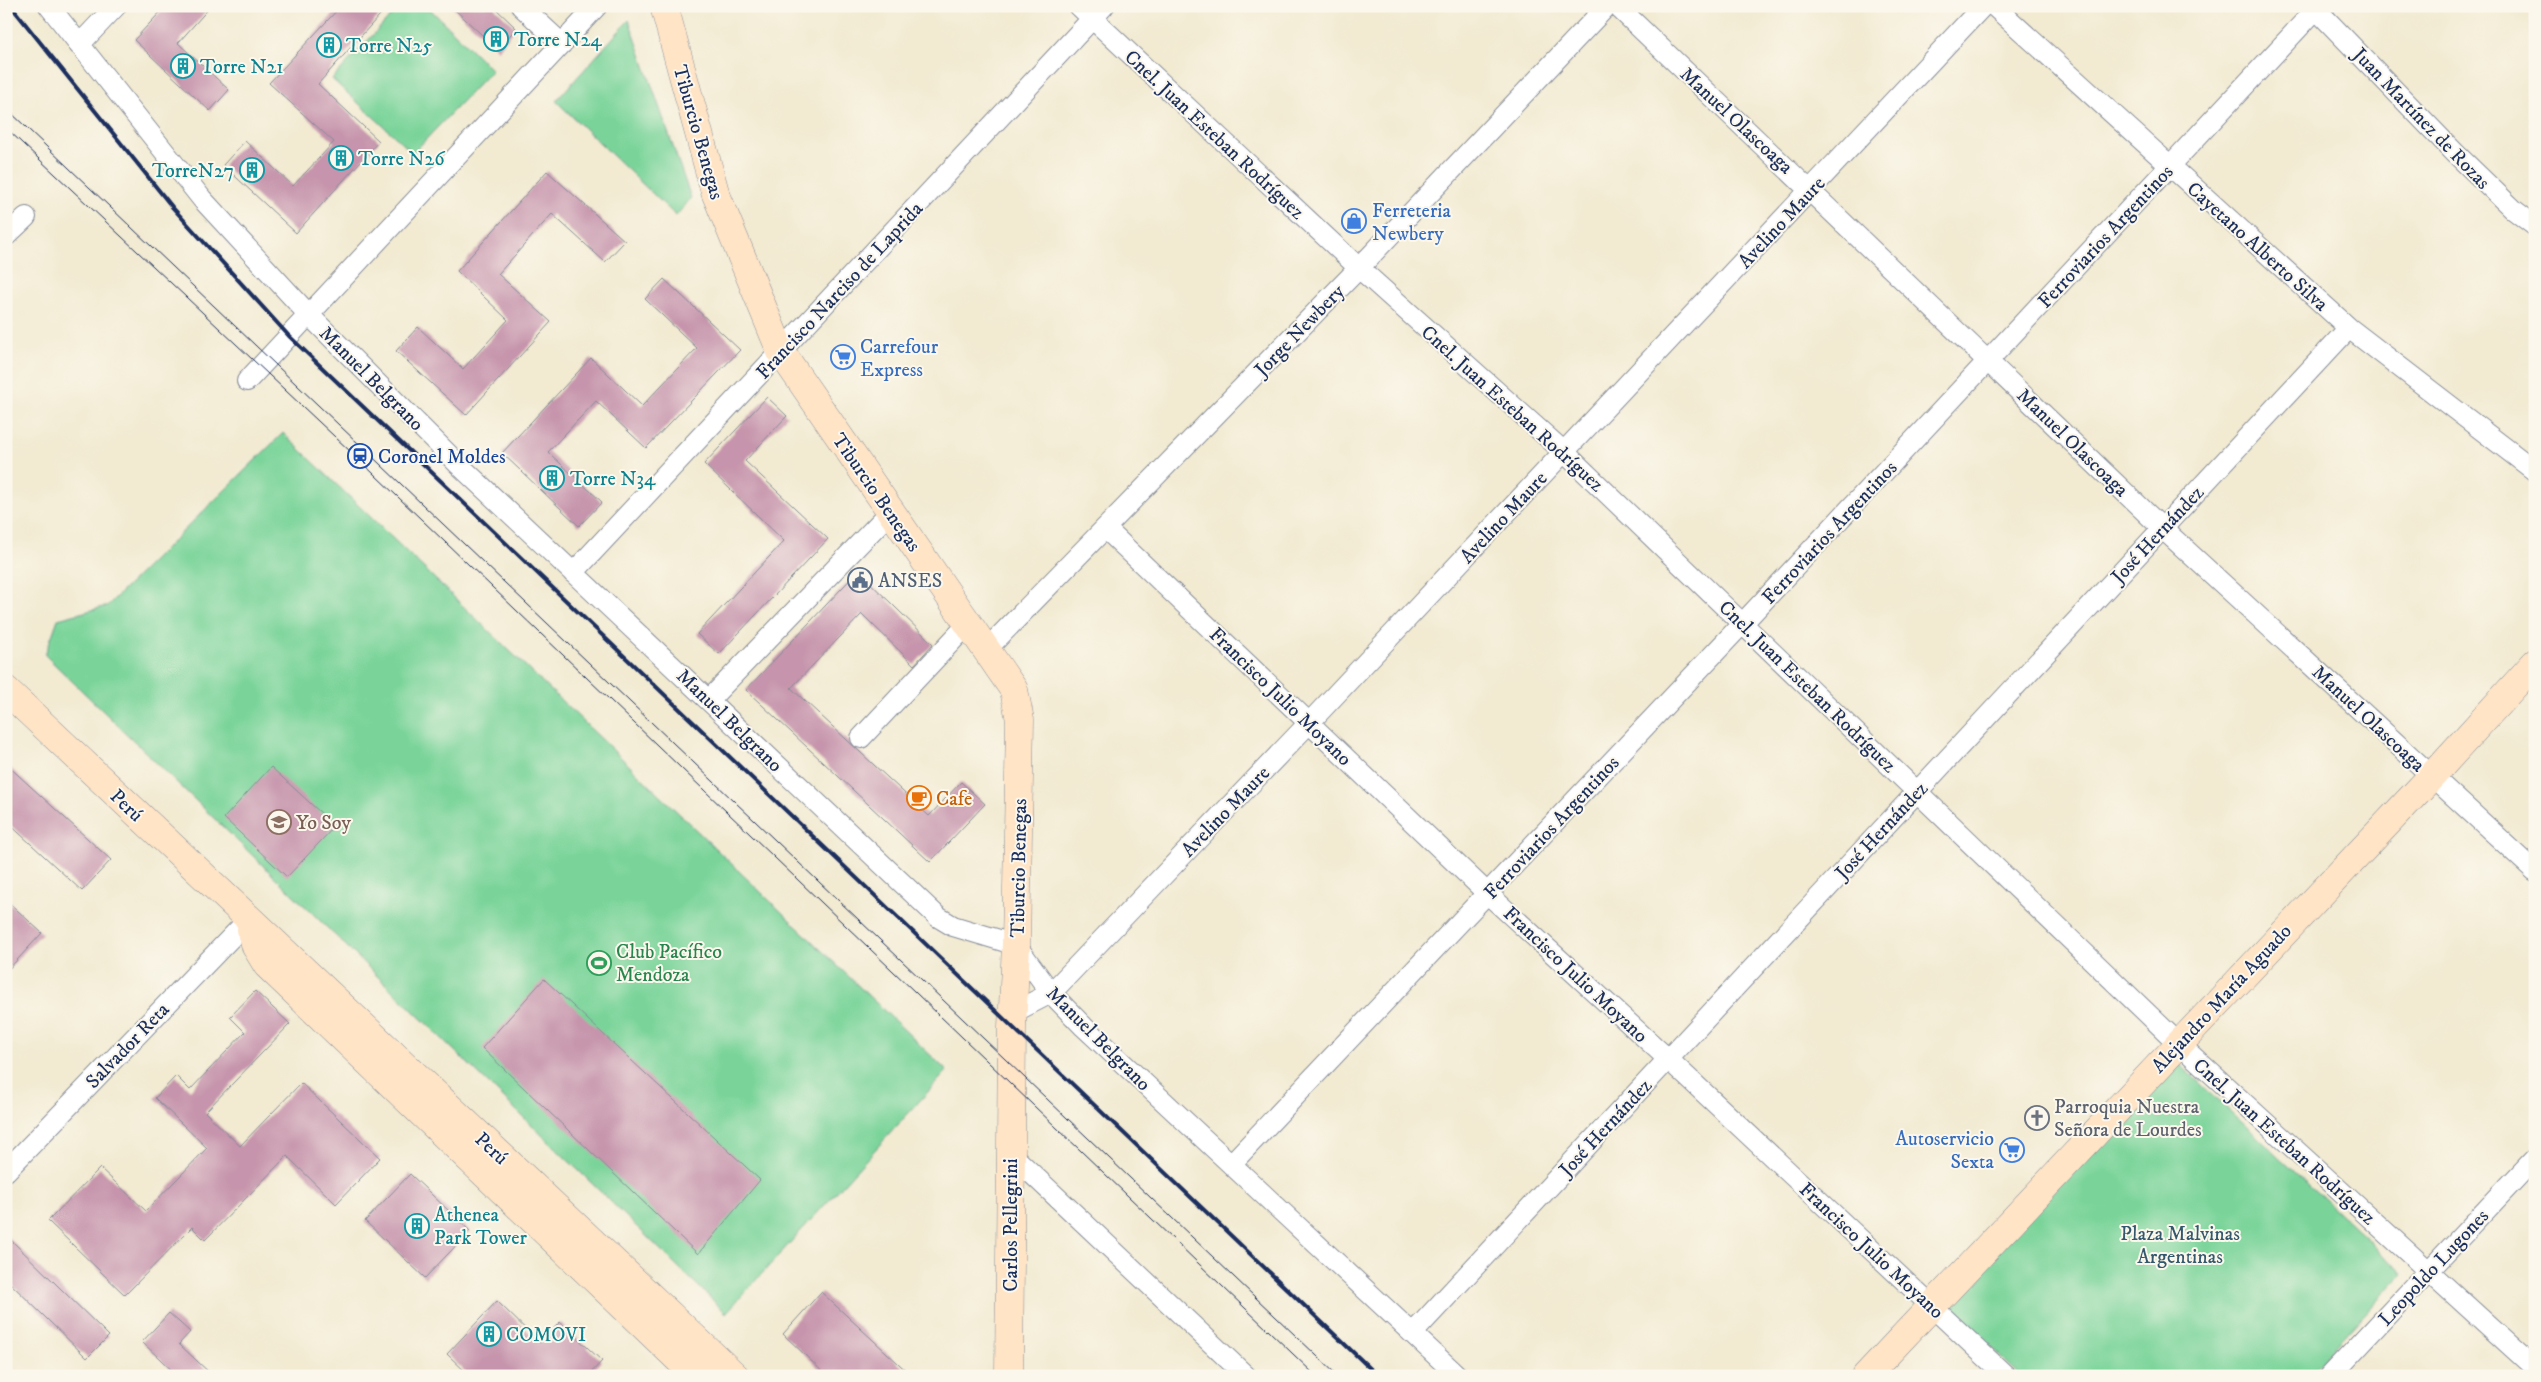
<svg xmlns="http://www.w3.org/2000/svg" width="2541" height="1382" viewBox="0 0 2541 1382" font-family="'IM FELL DW Pica',serif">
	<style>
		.green { fill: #7ad49a; stroke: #4a827c }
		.building { fill: #c694ac }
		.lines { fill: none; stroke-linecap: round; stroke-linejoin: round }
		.street-casing { stroke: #868c98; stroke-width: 22 }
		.secondary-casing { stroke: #868c98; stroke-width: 29 }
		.street { stroke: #fff; stroke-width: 20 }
		.secondary { stroke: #ffe4c6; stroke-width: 28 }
		.tram { stroke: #1b2f5e; stroke-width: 1 }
		.rail { stroke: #1b2f5e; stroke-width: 4 }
		.labels { text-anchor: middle; stroke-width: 4; stroke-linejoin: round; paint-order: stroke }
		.culture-label { font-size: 20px; fill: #0d838f; stroke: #fbf7ec; text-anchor: start }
		.street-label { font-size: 20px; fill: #1b2f5e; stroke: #fbf7ec }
		.shop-label { font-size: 20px; fill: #366cbe; stroke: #fbf7ec; text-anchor: start }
		.transit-label { font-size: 20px; fill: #164399; stroke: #fbf7ec; text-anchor: start }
		.service-label { font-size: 20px; fill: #4e5e75; stroke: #fbf7ec; text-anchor: start }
		.food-label { font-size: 20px; fill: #c56008; stroke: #fbf7ec; text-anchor: start }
		.education-label { font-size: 20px; fill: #785e54; stroke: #fbf7ec; text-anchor: start }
		.leisure-label { font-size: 20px; fill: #27864d; stroke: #fbf7ec; text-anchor: start }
		.worship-label { font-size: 20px; fill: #5b616d; stroke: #fbf7ec; text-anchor: start }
		.park-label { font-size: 20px; fill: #33586d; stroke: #fbf7ec }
	</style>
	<rect width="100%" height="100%" fill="#fbf7ec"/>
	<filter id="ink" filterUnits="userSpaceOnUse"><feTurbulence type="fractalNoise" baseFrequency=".02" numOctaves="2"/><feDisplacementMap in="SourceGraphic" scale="10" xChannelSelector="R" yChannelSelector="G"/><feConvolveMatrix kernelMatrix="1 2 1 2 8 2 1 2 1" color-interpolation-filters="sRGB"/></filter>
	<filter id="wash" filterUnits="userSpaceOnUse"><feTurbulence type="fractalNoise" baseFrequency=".0096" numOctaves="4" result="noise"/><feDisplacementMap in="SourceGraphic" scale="20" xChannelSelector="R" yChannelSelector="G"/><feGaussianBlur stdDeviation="1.12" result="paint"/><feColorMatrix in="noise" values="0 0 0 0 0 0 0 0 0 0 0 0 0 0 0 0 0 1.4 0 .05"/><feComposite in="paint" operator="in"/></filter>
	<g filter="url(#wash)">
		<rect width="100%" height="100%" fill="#f2ead1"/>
		<!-- green -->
		<path class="green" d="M400,6H427L492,70L413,153L332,79Z
			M629,20L691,198L676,216L556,101Z
			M283,433L947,1071L726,1313L45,655L58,619L107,606Z
			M2174,1059L2403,1273L2307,1376H2021L1945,1304Z"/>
		<g id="blocks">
			<!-- building -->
			<path class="building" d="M166,6H211L178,43L229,90L210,111L134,40Z
				M341,6H388L318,84L379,141L296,233L223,165L245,141L293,186L334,142L269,83Z
				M451,6H493L516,28L498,50Z
				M547,171L625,241L605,262L552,214L498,274L551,322L466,415L396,351L418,327L463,369L508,320L457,271Z
				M664,279L740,350L646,448L596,401L548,452L602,502L579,526L502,453L591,358L642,406L697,348L645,299Z
				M767,397L787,416L745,461L828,539L719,654L697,634L784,541L704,464Z
				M858,571L933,644L914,665L862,614L791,688L929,816L961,782L985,804L930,862L746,690Z
				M6,764L111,860L82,891L6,821Z
				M271,767L335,826L287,877L224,818Z
				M6,900L42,933L6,972Z
				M544,979L760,1180L698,1254L482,1048Z
				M255,991L290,1024L205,1112L240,1146L301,1083L380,1158L336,1204L287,1156L205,1240L192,1227L125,1295L48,1221L100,1168L146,1211L207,1148L155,1098L176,1076L190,1090L245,1032L230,1017Z
				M410,1174L470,1231L425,1278L365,1221Z
				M6,1235L109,1336L87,1358L6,1279Z
				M821,1292L912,1376H827L783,1334Z
				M497,1301L540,1343L560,1322L602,1361L588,1376H470L447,1354Z
				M169,1313L190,1332L179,1344L213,1376H178L142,1342Z"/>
		</g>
	</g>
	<g filter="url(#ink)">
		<use href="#blocks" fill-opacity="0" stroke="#868c98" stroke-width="1"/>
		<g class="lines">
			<defs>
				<path id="street" d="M49,6L202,199L309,315L457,463L938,917L953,926L1016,945L1051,993L1084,1027L1458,1376
					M521,6L562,44
					M1079,6L1359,268L1564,452L2178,1043L2535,1368
					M1617,6L2162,528L2535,871
					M1994,6L2349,328L2535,471
					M2313,6L2455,153L2514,210L2535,226
					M79,45L116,6
					M6,236L26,217
					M247,381L597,6
					M1105,528L1488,894L1668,1059L2006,1376
					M573,573L1104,6
					M986,650L1359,268L1607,6
					M709,700L891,511
					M861,738L968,624
					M1012,1013L1051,993L1309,723L1983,6
					M1010,1153L1246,1376
					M1232,1163L1743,623L2319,6
					M6,1171L248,920
					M1413,1333L2349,328
					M2330,1376L2535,1158"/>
				<path id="secondary" d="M664,6L715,192L781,352L1014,690L1020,720L1016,945L1012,1027L1009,1376
					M6,690L735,1376
					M251,929L256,947L267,965L696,1376
					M1866,1376L2432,776L2535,663"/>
			</defs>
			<!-- street casing -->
			<use href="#street" class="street-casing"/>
			<!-- secondary casing -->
			<use href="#secondary" class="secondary-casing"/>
			<!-- street -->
			<use href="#street" class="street"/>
			<!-- secondary -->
			<use href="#secondary" class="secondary"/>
			<!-- tram -->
			<path class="tram" d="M6,108L1338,1376
				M6,128L351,452L1316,1376"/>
			<!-- rail -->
			<path class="rail" d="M11,6L173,208L289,336L1378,1376"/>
		</g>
	</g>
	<!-- icons -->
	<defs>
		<symbol id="building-ring" viewBox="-11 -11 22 22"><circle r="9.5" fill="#fbf7ec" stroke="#0f9aa8" stroke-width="1.5"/><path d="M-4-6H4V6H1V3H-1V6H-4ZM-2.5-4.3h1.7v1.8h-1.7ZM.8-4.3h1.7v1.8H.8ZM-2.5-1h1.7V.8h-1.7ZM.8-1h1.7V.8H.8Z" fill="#0f9aa8"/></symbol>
		<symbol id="shop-ring" viewBox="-11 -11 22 22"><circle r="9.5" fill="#fbf7ec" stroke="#3f7fe0" stroke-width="1.5"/><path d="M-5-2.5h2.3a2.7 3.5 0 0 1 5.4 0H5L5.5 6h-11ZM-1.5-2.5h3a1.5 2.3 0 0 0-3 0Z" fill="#3f7fe0"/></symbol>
		<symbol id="supermarket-ring" viewBox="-11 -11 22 22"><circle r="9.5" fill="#fbf7ec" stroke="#3f7fe0" stroke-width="1.5"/><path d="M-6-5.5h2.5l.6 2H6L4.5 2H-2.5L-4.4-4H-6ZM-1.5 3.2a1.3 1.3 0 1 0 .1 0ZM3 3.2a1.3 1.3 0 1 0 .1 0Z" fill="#3f7fe0"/></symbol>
		<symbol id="station-ring" viewBox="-11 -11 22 22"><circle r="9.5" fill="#fbf7ec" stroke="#1a4fb4" stroke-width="1.5"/><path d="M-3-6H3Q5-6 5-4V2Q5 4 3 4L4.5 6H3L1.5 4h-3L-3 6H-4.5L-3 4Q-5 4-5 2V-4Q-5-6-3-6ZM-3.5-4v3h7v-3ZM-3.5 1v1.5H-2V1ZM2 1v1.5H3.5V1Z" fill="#1a4fb4"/></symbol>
		<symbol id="civic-ring" viewBox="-11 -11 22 22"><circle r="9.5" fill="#fbf7ec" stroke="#5c6f8a" stroke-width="1.5"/><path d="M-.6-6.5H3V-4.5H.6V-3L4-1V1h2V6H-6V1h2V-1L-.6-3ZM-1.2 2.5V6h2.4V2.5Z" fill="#5c6f8a"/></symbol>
		<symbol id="cafe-ring" viewBox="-11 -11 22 22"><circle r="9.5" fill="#fbf7ec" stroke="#e8710a" stroke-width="1.5"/><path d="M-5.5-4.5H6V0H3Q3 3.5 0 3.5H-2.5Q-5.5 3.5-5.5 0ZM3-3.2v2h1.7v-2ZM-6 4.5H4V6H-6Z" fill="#e8710a"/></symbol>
		<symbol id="school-ring" viewBox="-11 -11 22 22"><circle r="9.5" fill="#fbf7ec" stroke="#8d6e63" stroke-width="1.5"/><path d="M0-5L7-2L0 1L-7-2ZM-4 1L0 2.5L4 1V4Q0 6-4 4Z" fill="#8d6e63"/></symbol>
		<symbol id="stadium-ring" viewBox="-11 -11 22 22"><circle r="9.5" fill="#fbf7ec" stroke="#2e9e5b" stroke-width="1.5"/><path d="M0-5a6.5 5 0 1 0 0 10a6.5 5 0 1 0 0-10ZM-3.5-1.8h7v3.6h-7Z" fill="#2e9e5b"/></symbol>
		<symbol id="church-ring" viewBox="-11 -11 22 22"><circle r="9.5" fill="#fbf7ec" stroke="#6b7280" stroke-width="1.5"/><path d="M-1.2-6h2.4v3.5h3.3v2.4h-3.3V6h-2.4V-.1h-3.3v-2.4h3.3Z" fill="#6b7280"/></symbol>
	</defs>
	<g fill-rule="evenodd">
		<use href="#building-ring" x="482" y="25" width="28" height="28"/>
		<use href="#building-ring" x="315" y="31" width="28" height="28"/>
		<use href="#building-ring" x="169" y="52" width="28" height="28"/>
		<use href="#building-ring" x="327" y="144" width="28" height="28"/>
		<use href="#building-ring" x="238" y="156" width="28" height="28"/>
		<use href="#shop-ring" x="1340" y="207" width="28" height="28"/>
		<use href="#supermarket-ring" x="829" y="343" width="28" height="28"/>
		<use href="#station-ring" x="346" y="442" width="28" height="28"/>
		<use href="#building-ring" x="538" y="464" width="28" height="28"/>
		<use href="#civic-ring" x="846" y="566" width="28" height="28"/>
		<use href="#cafe-ring" x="905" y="784" width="28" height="28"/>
		<use href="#school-ring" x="265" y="808" width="28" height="28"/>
		<use href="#stadium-ring" x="585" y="949" width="28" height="28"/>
		<use href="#church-ring" x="2023" y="1104" width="28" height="28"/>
		<use href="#supermarket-ring" x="1998" y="1136" width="28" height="28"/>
		<use href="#building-ring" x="403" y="1212" width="28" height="28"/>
		<use href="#building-ring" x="475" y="1320" width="28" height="28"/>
	</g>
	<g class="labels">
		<!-- culture labels -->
		<g class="culture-label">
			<text x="514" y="46">Torre N24</text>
			<text x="346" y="52">Torre N25</text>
			<text x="200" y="73">Torre N21</text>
			<text x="358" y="165">Torre N26</text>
			<text x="234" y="177" text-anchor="end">TorreN27</text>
			<text x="570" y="485">Torre N34</text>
			<text x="434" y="1221">Athenea<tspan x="434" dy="23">Park Tower</tspan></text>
			<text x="506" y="1341">COMOVI</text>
		</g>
		<!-- street labels -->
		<g class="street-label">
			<text transform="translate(2422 118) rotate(46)" y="7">Juan Martínez de Rozas</text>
			<text transform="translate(1737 120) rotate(43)" y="7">Manuel Olascoaga</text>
			<text transform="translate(699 132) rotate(74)" y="7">Tiburcio Benegas</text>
			<text transform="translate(1215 134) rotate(43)" y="7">Cnel. Juan Esteban Rodríguez</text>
			<text transform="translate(1781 222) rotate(-47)" y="7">Avelino Maure</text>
			<text transform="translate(2105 236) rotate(-47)" y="7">Ferroviarios Argentinos</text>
			<text transform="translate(2258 246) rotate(42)" y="7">Cayetano Alberto Silva</text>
			<text transform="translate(839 290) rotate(-47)" y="7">Francisco Narciso de Laprida</text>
			<text transform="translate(1299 330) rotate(-46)" y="7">Jorge Newbery</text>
			<text transform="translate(372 378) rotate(45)" y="7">Manuel Belgrano</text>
			<text transform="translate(1513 408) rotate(42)" y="7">Cnel. Juan Esteban Rodríguez</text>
			<text transform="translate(2073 442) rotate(44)" y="7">Manuel Olascoaga</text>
			<text transform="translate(877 492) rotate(55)" y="7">Tiburcio Benegas</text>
			<text transform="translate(1503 517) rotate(-47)" y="7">Avelino Maure</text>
			<text transform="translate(1829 532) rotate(-47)" y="7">Ferroviarios Argentinos</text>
			<text transform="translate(2157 534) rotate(-47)" y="7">José Hernández</text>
			<text transform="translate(1808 686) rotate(44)" y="7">Cnel. Juan Esteban Rodríguez</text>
			<text transform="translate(1281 696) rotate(44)" y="7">Francisco Julio Moyano</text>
			<text transform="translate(2369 718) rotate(43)" y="7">Manuel Olascoaga</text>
			<text transform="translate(730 720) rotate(44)" y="7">Manuel Belgrano</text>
			<text transform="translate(127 805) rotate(44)" y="7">Perú</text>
			<text transform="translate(1225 811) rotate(-46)" y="7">Avelino Maure</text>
			<text transform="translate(1551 827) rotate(-47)" y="7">Ferroviarios Argentinos</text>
			<text transform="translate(1881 830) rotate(-47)" y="7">José Hernández</text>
			<text transform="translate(1018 868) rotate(-89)" y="7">Tiburcio Benegas</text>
			<text transform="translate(1576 974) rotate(43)" y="7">Francisco Julio Moyano</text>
			<text transform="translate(2221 998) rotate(-47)" y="7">Alejandro María Aguado</text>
			<text transform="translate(1099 1038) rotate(45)" y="7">Manuel Belgrano</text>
			<text transform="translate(127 1045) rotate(-46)" y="7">Salvador Reta</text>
			<text transform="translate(1605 1127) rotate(-47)" y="7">José Hernández</text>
			<text transform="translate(2285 1141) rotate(42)" y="7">Cnel. Juan Esteban Rodríguez</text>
			<text transform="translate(492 1148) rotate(43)" y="7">Perú</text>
			<text transform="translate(1010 1225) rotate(-90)" y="7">Carlos Pellegrini</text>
			<text transform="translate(1872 1250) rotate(43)" y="7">Francisco Julio Moyano</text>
			<text transform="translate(2433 1267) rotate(-47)" y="7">Leopoldo Lugones</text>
		</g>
		<!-- shop labels -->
		<g class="shop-label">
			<text x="1372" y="217">Ferreteria<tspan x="1372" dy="23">Newbery</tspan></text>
			<text x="860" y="353">Carrefour<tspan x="860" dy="23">Express</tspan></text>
			<text x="1994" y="1145" text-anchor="end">Autoservicio<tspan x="1994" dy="23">Sexta</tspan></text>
		</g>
		<!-- transit labels -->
		<g class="transit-label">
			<text x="378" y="463">Coronel Moldes</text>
		</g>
		<!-- service labels -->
		<g class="service-label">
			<text x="878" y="587">ANSES</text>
		</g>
		<!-- food labels -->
		<g class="food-label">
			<text x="936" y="805">Cafe</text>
		</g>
		<!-- education labels -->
		<g class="education-label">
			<text x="296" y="829">Yo Soy</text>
		</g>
		<!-- leisure labels -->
		<g class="leisure-label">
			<text x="616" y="958">Club Pacífico<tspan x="616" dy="23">Mendoza</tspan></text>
		</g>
		<!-- worship labels -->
		<g class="worship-label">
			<text x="2054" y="1113">Parroquia Nuestra<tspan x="2054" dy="23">Señora de Lourdes</tspan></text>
		</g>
		<!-- park labels -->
		<g class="park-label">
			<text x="2180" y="1240">Plaza Malvinas<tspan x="2180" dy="23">Argentinas</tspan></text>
		</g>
	</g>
	<!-- margin -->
	<rect width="2541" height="1382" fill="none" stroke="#fbf7ec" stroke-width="25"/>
</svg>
